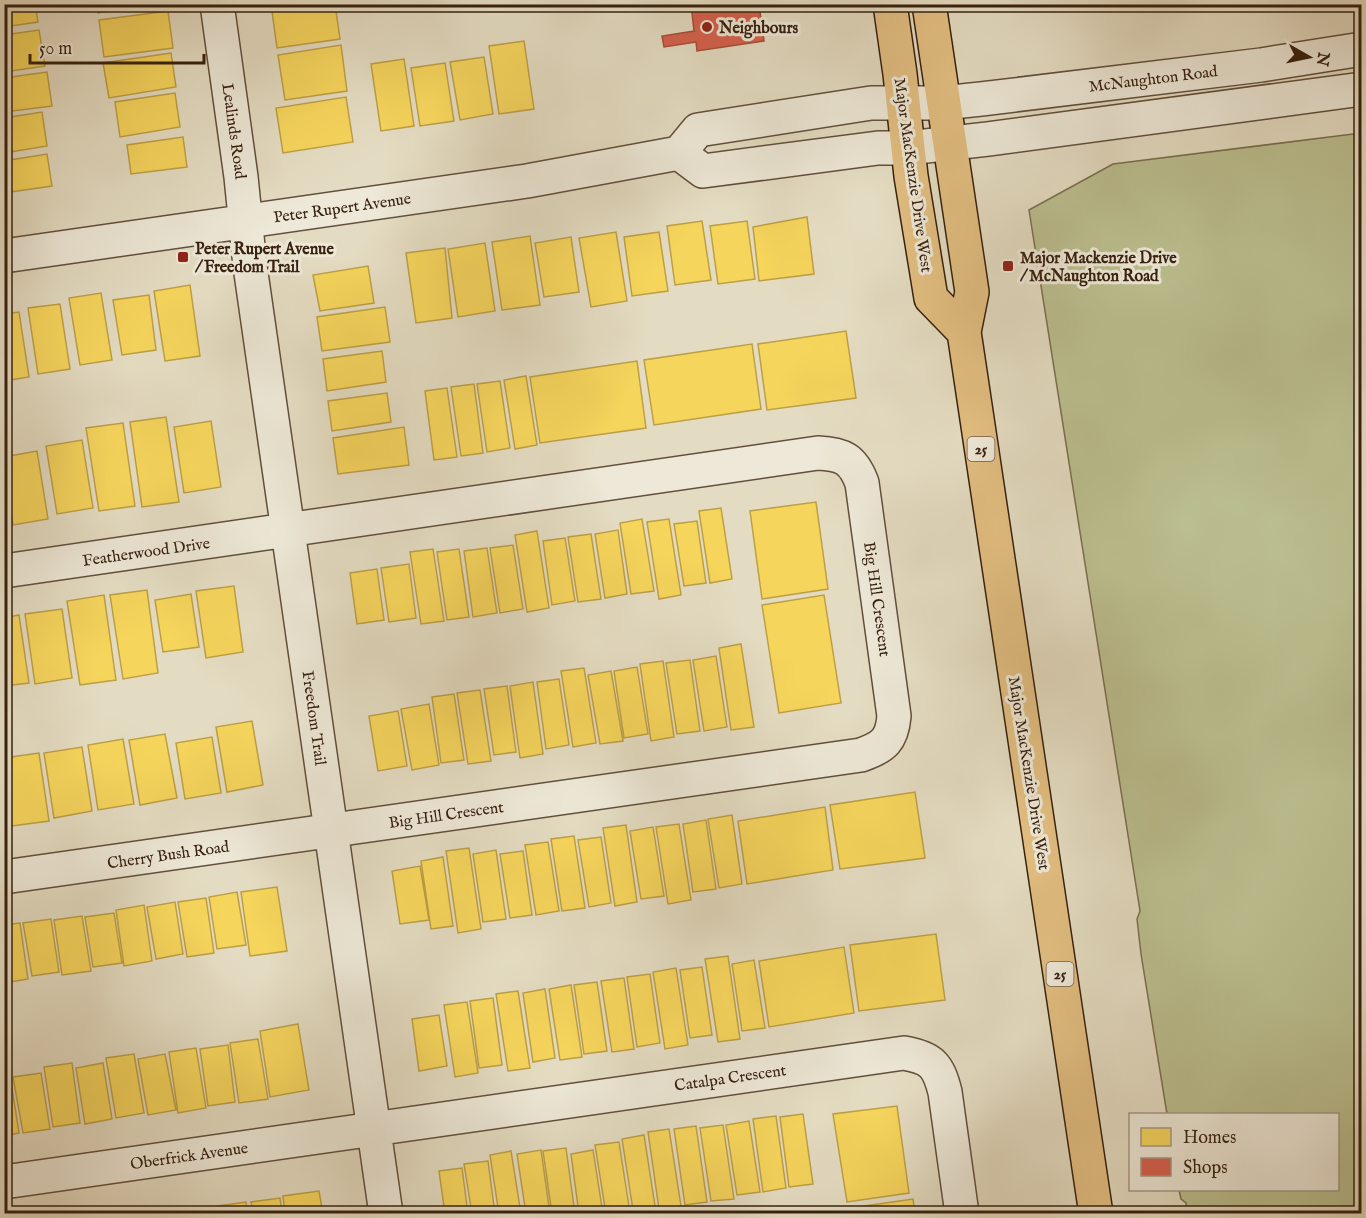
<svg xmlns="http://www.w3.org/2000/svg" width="1366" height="1218" viewBox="0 0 1366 1218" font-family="'IM FELL English',serif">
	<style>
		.green { fill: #bbbe8f; stroke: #796f4f; stroke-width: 1.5 }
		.homes { fill: #f6d55c; stroke: #bd9f45; stroke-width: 1.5 }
		.shops { fill: #d6604d; stroke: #a64d3a; stroke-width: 1.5 }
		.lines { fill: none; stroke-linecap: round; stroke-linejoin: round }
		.minor-casing { stroke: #624f3c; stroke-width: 36 }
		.major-casing { stroke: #37200f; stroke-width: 36 }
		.minor { stroke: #ede8d7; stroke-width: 33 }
		.major { stroke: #e2be81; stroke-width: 33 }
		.poi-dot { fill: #8f2418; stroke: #ede8d7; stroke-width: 2 }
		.labels { text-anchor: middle; stroke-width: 6; stroke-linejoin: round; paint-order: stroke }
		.shield { fill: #ede8d7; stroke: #6e5c4b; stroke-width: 1.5 }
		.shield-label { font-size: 15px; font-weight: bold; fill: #37200f }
		.poi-label { font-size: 16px; font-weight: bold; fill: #37200f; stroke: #ede8d7; text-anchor: start }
		.street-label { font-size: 16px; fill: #37200f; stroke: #ede8d7 }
	</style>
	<rect width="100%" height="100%" fill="#e4dcc2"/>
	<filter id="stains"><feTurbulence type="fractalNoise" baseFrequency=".00333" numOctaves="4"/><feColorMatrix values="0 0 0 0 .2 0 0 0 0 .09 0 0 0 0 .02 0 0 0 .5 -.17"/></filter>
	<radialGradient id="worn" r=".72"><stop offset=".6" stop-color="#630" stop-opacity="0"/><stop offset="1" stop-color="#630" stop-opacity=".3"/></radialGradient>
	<!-- green -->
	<path class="green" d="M1361,133V1213H1187L1186,1203L1181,1199L1179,1190H1338V1114H1167L1141,954L1137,919L1140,911L1029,210L1113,164Z"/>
	<!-- homes -->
	<path class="homes" d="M4,4H35L38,22L4,27Z
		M97,4H157L98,13Z
		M271,4H335L340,39L277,48Z
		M168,11L173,48L104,57L99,20Z
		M39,30L45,66L4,72V35Z
		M524,41L534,109L499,114L489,46Z
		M341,45L347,91L285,100L278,55Z
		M171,53L176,87L109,98L103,63Z
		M484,57L493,114L460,120L450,62Z
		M404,59L414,126L381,131L371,64Z
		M445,63L454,121L420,126L411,68Z
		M47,72L52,106L4,112V78Z
		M175,93L180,127L120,137L115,102Z
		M346,97L353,142L283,153L276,108Z
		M42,112L47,146L4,153V118Z
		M183,137L187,167L131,174L127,145Z
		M47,154L52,186L4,193V161Z
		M807,217L814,274L759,281L753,227Z
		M702,221L711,280L675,285L667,226Z
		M747,221L755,279L718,284L710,226Z
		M616,232L627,301L591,307L579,238Z
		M659,232L668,291L632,296L624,237Z
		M530,236L540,305L502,310L492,242Z
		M571,237L579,292L544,297L535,243Z
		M485,243L495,311L458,317L448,249Z
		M445,248L452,318L416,323L406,253Z
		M368,266L374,303L320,311L313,275Z
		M190,285L200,356L165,361L154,291Z
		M101,293L112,360L80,365L69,298Z
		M149,295L156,350L122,355L113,300Z
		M60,304L70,369L38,374L28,308Z
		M385,307L390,342L322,351L317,317Z
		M19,312L29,377L4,381V314Z
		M846,331L856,398L767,410L758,344Z
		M752,344L761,409L654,425L644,360Z
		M382,351L386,382L327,391L323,359Z
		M637,361L646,428L540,443L530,377Z
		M526,376L537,445L515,449L504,380Z
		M500,381L510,448L487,452L477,384Z
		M474,384L483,453L461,456L451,387Z
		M447,388L457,457L434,460L425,391Z
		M387,393L391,422L332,431L328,401Z
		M166,417L179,502L142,507L130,422Z
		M211,421L221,487L184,493L174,427Z
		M123,423L135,506L99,511L86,428Z
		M404,427L409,465L338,474L333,438Z
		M82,440L93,508L57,514L46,446Z
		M37,451L48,519L13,525L4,473V457Z
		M816,502L828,589L762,599L750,511Z
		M721,508L732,579L710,583L699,511Z
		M642,519L654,591L631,594L620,523Z
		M669,519L681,595L659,599L647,522Z
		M697,521L706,583L684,586L674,524Z
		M618,530L627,594L605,598L595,534Z
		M537,531L549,608L527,612L515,535Z
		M591,534L601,599L578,602L568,537Z
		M565,538L575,601L552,605L543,541Z
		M513,545L523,609L500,613L490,548Z
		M487,548L497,613L473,617L464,551Z
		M433,549L444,621L421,624L410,552Z
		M459,549L469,617L447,620L437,552Z
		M409,564L416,618L389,622L381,568Z
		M377,569L384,620L357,624L350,573Z
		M234,586L243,652L206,658L196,591Z
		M147,590L158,673L123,679L110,595Z
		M191,594L199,647L163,652L155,600Z
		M104,595L116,680L80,685L67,601Z
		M824,595L841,703L779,713L762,605Z
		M62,609L72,678L35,684L25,614Z
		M19,615L29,683L4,686V618Z
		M741,644L754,727L731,730L719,648Z
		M716,656L727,727L704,731L693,660Z
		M690,660L700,731L677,734L666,663Z
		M663,661L674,737L651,741L640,664Z
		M637,667L648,734L624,738L614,671Z
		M584,668L596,743L573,747L561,671Z
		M611,671L623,741L600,744L588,675Z
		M559,679L569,745L546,749L537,682Z
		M533,682L543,754L520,758L510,686Z
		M507,686L516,752L494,755L484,689Z
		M480,690L491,761L468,764L457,693Z
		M454,694L464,760L441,763L432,697Z
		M429,704L439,765L412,770L401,709Z
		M398,711L407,766L378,771L369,716Z
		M252,721L263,785L227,792L216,727Z
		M165,734L177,798L140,805L129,740Z
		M212,737L221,793L185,799L176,743Z
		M123,739L134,804L98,810L88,745Z
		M82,747L92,811L54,818L44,753Z
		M39,753L49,821L12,826L4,778V758Z
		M915,792L925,858L840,869L830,805Z
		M825,807L833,870L747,884L738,821Z
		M732,815L742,884L719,888L708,819Z
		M706,820L716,889L693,892L683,824Z
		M679,824L691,900L668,904L656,827Z
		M626,825L637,902L615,906L603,828Z
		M653,827L664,896L641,899L630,831Z
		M574,836L585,908L562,911L551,839Z
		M601,837L611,903L589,907L578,840Z
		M548,842L559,911L536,915L525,845Z
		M469,848L481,929L458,933L446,851Z
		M496,850L506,919L483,922L473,854Z
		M523,851L532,915L510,918L500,854Z
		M443,857L453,926L431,929L421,861Z
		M420,866L429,920L400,924L392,871Z
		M277,887L287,951L250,956L241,892Z
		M237,892L246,945L217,949L209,897Z
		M206,898L214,953L187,957L178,902Z
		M175,902L183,954L156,959L147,907Z
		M144,905L152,961L124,966L116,910Z
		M114,913L122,963L93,967L85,917Z
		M82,916L91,971L62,975L54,920Z
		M51,919L59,972L32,976L23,923Z
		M20,923L28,979L4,983V925Z
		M936,934L945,1000L859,1011L850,945Z
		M844,947L854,1013L769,1027L759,961Z
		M728,956L740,1039L718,1042L705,959Z
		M754,960L765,1028L742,1031L732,964Z
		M702,967L712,1035L690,1038L680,970Z
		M676,968L688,1045L665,1049L653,972Z
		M650,974L660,1043L637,1047L627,977Z
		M624,978L634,1049L612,1052L601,981Z
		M597,982L607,1051L584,1054L574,985Z
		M571,985L582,1057L560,1060L549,989Z
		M545,989L555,1058L533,1062L523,993Z
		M518,991L530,1068L508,1071L496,994Z
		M493,998L502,1065L479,1068L470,1001Z
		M467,1002L478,1073L455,1077L444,1005Z
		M439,1015L447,1066L419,1071L412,1019Z
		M298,1024L309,1090L270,1097L260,1031Z
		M258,1039L268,1099L239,1103L230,1043Z
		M228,1045L235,1102L208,1106L200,1049Z
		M196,1048L206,1108L178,1113L169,1052Z
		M134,1054L144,1113L116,1118L106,1058Z
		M165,1054L176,1110L148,1115L138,1059Z
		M72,1063L80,1123L53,1127L44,1067Z
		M103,1063L112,1119L85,1124L76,1068Z
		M41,1073L50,1129L23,1133L13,1077Z
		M4,1075H10L19,1133L4,1136Z
		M897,1106L909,1193L847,1202L833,1114Z
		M803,1114L813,1184L789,1187L780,1117Z
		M776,1116L786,1188L763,1192L753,1119Z
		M749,1121L760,1192L737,1195L726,1125Z
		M723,1125L734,1199L711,1201L700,1128Z
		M696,1126L707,1202L685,1205L674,1129Z
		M669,1129L681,1206L659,1209L648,1132Z
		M644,1135L655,1206L633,1210L622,1139Z
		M619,1142L630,1213L606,1214L595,1145Z
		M566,1148L575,1214H552L543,1151Z
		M541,1150L550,1214H526L517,1154Z
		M593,1150L603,1214H579L571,1154Z
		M511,1151L521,1214H499L490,1155Z
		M488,1161L495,1214H472L464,1164Z
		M462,1168L468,1214H445L439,1171Z
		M319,1191L323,1214H285L283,1196Z
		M280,1198L282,1214H253L251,1202Z
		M913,1199L915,1214H845L844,1209Z
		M246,1202L247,1214H219L218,1206Z
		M215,1207L216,1214H190V1211Z"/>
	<!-- shops -->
	<path class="shops" d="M691,4H759L764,41L697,51L696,42L664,47L662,36L694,31Z"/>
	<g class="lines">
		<defs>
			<path id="minor" d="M217,4L241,177L250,266L386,1214
				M679,153L703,171L878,148H908L988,139L1362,89
				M4,256L527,181L679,153L698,130L871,103H943L981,99L1261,65L1362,49
				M4,571L818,453C843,454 853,459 862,483L894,716C892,740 884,747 861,755L4,877
				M4,1182L904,1053C932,1058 938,1065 945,1092L962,1214"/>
			<path id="major" d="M890,4L900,74L911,176L931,298L964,332
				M929,4L972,292L964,332L1096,1214"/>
		</defs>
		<!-- minor casing -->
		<use href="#minor" class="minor-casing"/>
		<!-- major casing -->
		<use href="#major" class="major-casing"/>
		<!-- minor -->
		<use href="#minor" class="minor"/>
		<!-- major -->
		<use href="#major" class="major"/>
	</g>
	<!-- markers -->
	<g class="poi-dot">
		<circle cx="707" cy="27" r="6"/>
		<rect x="177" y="251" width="12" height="12" rx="3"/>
		<rect x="1002" y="260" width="12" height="12" rx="3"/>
	</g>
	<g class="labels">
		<!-- shield labels -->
		<g class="shield">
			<rect x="967.5" y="437" width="27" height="24" rx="4.5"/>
			<rect x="1046.5" y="962" width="27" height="24" rx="4.5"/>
		</g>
		<g class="shield-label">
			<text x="981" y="454">25</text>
			<text x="1060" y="979">25</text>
		</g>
		<!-- poi labels -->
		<g class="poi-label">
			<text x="719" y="33">Neighbours</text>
			<text x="195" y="254">Peter Rupert Avenue<tspan x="195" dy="18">/ Freedom Trail</tspan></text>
			<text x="1020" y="263">Major Mackenzie Drive<tspan x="1020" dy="18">/ McNaughton Road</tspan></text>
		</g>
		<!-- street labels -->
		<g class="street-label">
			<text transform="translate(1153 78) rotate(-7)" y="6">McNaughton Road</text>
			<text transform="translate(235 131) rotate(82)" y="6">Lealinds Road</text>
			<text transform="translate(914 175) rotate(82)" y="6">Major MacKenzie Drive West</text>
			<text transform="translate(342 207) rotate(-8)" y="6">Peter Rupert Avenue</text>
			<text transform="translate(146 551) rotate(-8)" y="6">Featherwood Drive</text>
			<text transform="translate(878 599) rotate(82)" y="6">Big Hill Crescent</text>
			<text transform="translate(315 718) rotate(82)" y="6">Freedom Trail</text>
			<text transform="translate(1030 773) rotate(81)" y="6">Major MacKenzie Drive West</text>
			<text transform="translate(446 814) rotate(-8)" y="6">Big Hill Crescent</text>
			<text transform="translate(168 854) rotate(-8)" y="6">Cherry Bush Road</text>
			<text transform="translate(730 1077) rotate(-8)" y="6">Catalpa Crescent</text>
			<text transform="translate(189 1155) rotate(-8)" y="6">Oberfrick Avenue</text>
		</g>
	</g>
	<!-- margin -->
	<rect width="1366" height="1218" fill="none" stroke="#e4dcc2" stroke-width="24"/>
	<rect x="6" y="6" width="1354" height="1206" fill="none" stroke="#37200f" stroke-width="3"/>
	<rect x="12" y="12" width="1342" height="1194" fill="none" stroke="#37200f" stroke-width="1.5"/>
	<!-- legend -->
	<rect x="1129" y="1113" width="210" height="78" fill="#ede8d7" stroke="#a49887" stroke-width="1.5"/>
	<rect x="1141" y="1128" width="30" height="18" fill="#f6d55c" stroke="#a49887" stroke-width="1.5"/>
	<text x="1183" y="1143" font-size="18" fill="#37200f">Homes</text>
	<rect x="1141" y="1158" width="30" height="18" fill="#d6604d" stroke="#a49887" stroke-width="1.5"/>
	<text x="1183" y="1173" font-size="18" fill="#37200f">Shops</text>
	<!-- north arrow -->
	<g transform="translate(1309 57) rotate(99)" stroke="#ede8d7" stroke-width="4.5" paint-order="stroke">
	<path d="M0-4.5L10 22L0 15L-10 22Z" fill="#37200f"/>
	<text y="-9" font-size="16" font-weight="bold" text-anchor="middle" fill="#37200f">N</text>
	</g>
	<!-- scale -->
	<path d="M30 54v9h174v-9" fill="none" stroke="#37200f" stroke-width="3"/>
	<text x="39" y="54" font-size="18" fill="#37200f" stroke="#ede8d7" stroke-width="4.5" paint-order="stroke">50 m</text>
	<rect width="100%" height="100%" filter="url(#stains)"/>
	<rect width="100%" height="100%" fill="url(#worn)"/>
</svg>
